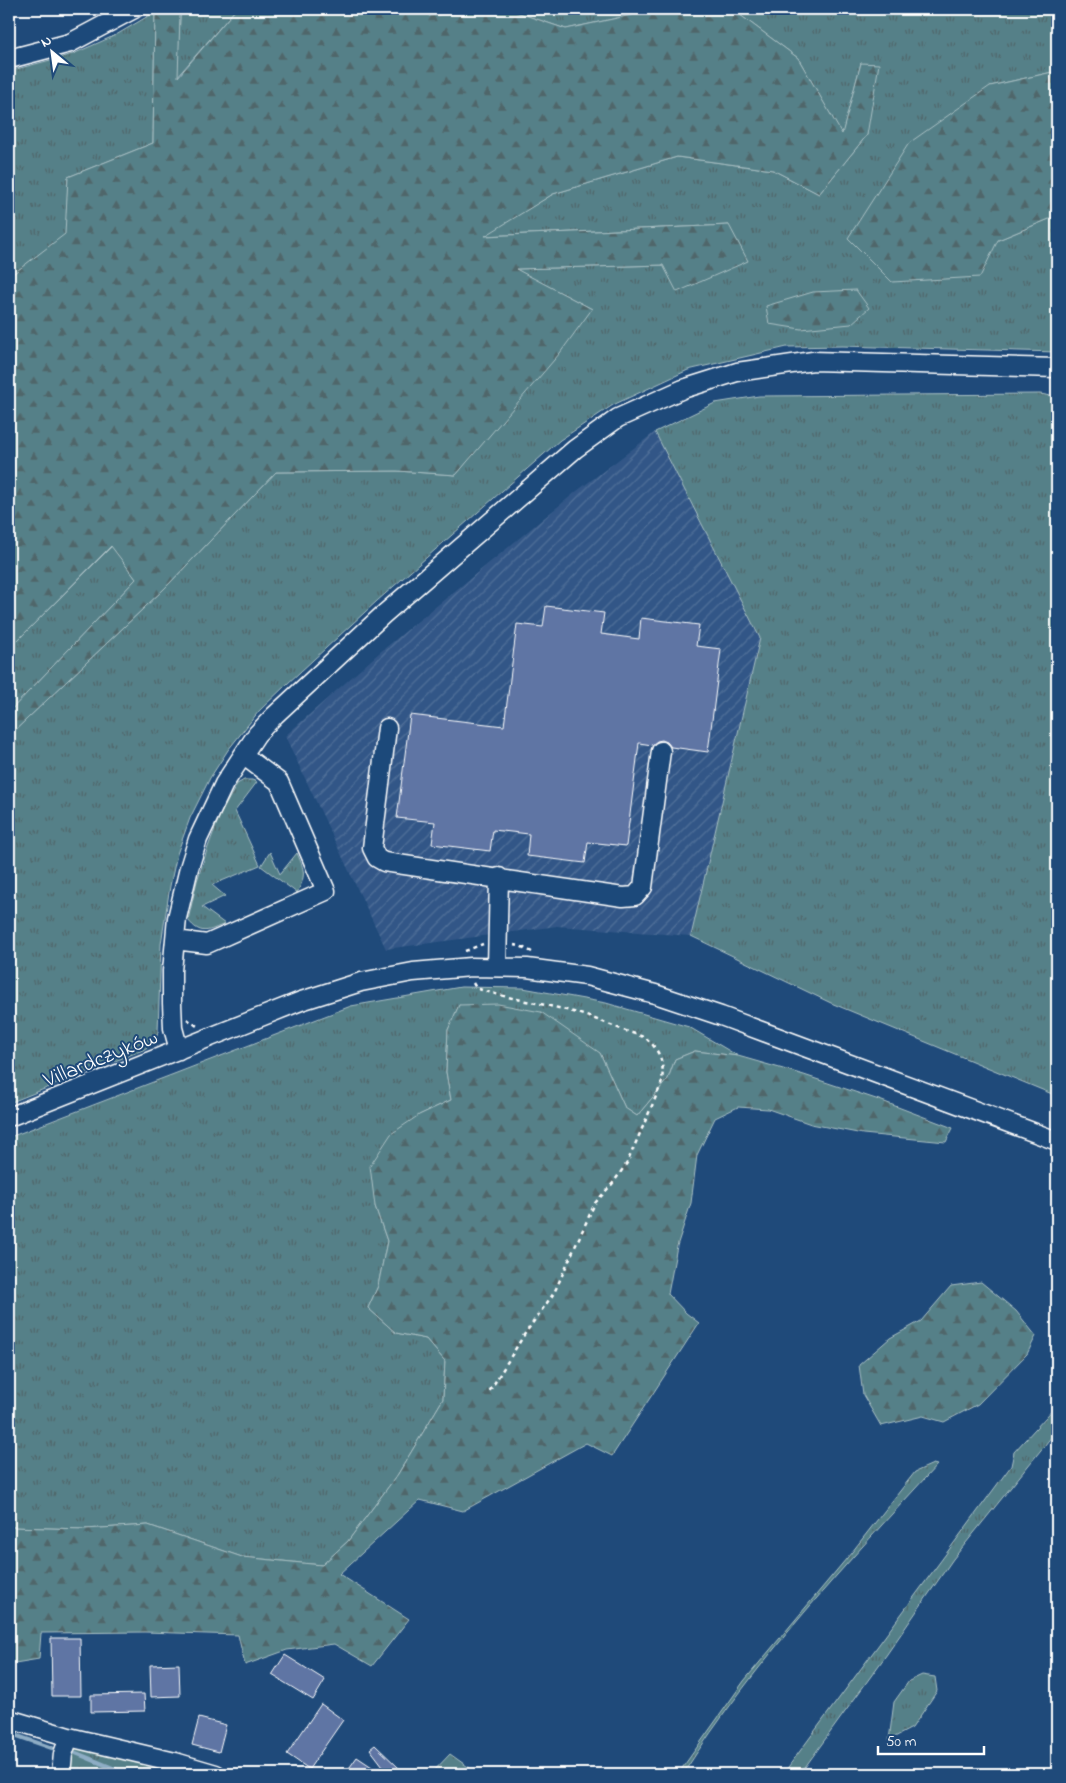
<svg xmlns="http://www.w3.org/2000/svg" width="1066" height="1783" viewBox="0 0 1066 1783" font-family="'Indie Flower',sans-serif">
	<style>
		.industrial { fill: url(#industrial-furrows) }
		.grass { fill: url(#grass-tufts); stroke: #aac0c4 }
		.forest { fill: url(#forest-firs); stroke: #aac0c4 }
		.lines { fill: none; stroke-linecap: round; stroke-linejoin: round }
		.stream { stroke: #8eadc5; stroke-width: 4.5 }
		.building { fill: #5f74a4; stroke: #fff }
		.minor-casing { stroke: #fff; stroke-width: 21 }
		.path { stroke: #fff; stroke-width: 2.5; stroke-dasharray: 4 4; stroke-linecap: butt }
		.minor { stroke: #1f4a7a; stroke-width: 18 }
		.labels { text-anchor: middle; stroke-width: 4; stroke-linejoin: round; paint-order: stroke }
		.street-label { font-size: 22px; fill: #fff; stroke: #1f4a7a }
	</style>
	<defs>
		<pattern id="industrial-furrows" width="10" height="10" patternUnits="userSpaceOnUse" patternTransform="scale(1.25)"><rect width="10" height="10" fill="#325787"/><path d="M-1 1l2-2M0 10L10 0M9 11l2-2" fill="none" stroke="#517099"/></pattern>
		<pattern id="grass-tufts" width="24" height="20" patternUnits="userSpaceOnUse" patternTransform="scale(1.25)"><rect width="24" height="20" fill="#558088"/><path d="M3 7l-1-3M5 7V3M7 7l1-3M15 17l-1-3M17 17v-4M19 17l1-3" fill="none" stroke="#50666a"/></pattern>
		<pattern id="forest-firs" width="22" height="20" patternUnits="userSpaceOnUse" patternTransform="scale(1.25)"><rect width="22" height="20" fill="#558088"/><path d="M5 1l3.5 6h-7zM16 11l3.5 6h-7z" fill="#50666a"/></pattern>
	</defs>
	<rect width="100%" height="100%" fill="#1f4a7a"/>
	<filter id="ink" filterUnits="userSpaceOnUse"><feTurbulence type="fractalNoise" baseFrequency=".02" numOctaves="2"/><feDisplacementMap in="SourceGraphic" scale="10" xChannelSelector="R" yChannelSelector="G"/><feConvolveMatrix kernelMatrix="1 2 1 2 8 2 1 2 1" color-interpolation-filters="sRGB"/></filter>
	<g filter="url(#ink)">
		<!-- industrial -->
		<path class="industrial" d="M655,432L760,638L691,936L557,926L386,949L285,736L379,653L577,491Z"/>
		<!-- grass -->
		<path class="grass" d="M186,9H236L177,77L180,16Z
			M507,9H641L636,14L566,29Z
			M732,9H1057V71L990,86L998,240L1054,217L1057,218V352L842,346L787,347L688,370L613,405L560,440L377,601L287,684L259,711L228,750L210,778L190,818L177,854L170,886L161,944L158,1032L155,1042L143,1050L9,1103V736L165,588L276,472L397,471L456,475L592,309L515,269L664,265L729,225L483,236L553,194L677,157L773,170L819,194L867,135L861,63L842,135L798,58Z
			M155,12L153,143L68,177L66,234L9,277V71L73,54L116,35Z
			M1040,394L1057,397V1096L831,1003L691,936L760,638L655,432L715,403L759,396Z
			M112,546L136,579L9,712V649Z
			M244,780H252L257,782L235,811L260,865L212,885L225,896L202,907L225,924C208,931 201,936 188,920L197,881L208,847L220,815L237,784Z
			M270,852L280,874L297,853C305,871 306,875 297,893L261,866Z
			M461,987L523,988L606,1003L689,1027L738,1056L695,1051L675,1059L668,1079L637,1116L625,1108L600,1053L459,1005L448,1030L446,1072L451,1100L419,1115L375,1206L387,1241L378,1286L368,1308L396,1333L426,1339L445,1361L443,1399L398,1474L348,1541L322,1565L242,1557L148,1525L85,1529L9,1527V1166L10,1137L351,1006Z
			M1057,1405V1430L953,1559L887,1654L800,1774H783L1011,1466L1014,1452Z
			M933,1464L937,1465C847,1563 755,1661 683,1774H678L744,1681L852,1552L915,1472Z
			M922,1675L935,1677L937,1691L912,1728L889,1740L894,1702L909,1681Z
			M75,1746L181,1774H67L68,1767Z
			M450,1754L478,1774H431Z"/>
		<!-- forest -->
		<path class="forest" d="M159,9H186L180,16L178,77L236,9H427L429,16L485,9H507L566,29L636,14L641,9H732L798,58L842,134L861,63L879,64L867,135L819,194L773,170L677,157L553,194L485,236L729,225L748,261L677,292L663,265L516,269L592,309L560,353L456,475L397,471L276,472L165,588L9,736V712L136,579L111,546L9,649V277L65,234L68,177L153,143L155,12Z
			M1057,71V217H1054L998,240L980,277L892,282L848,238L909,143L990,86Z
			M856,290L869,308L851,324L801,329L769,324L766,306L813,292Z
			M498,1004L541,1012L600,1053L625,1108L637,1116L668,1079L675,1059L695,1051L738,1056L804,1075L882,1101L953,1128L946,1142L863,1134L811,1124L768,1109L738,1107L715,1118L697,1155L691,1203L677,1246L668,1294L686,1313L699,1323L612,1456L586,1443L463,1511L420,1500L339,1574L409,1619L372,1666L334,1644L287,1650L245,1665L238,1635L145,1632L41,1633L39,1659L9,1664V1527L85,1529L148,1525L242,1557L322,1565L348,1541L398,1474L443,1399L445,1361L426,1339L396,1333L368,1308L378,1286L387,1241L375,1206L370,1166L391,1134L419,1115L451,1100L446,1072L448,1030L459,1005Z
			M981,1282L1016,1311L1036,1336L1027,1354L978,1404L944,1422L923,1416L881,1426L863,1395L859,1365L890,1338L921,1321L951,1286Z"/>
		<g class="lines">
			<!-- stream -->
			<path class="stream" d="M9,1733L52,1748
				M76,1753L127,1774"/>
		</g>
		<!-- building -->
		<path class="building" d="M546,606L604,613L601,634L639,639L641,618L699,625L696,646L721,649L708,752L671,747L667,742L662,740L657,741L652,745L639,743L626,846L588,842L585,863L527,856L529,834L493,830L490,851L432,844L435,822L397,818L410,715L504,726L517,624L543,627Z
			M51,1638H80L81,1696H52Z
			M285,1655L325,1680L313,1700L272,1675Z
			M179,1664L180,1696L151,1697L150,1665Z
			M144,1694L145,1711L91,1712V1695Z
			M321,1704L343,1720L309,1769L287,1754Z
			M199,1718L226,1725L219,1752L192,1745Z
			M375,1745L399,1768L393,1774H389L370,1749Z
			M357,1757L372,1767L367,1774H345Z"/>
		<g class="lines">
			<defs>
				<path id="minor" d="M9,59L70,43L134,9
					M387,728L372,848L377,858L384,862L623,897L635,896L643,887L661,751
					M175,940L207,944L326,891L279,782L243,755
					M497,967L499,877
					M179,1050L173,1028L172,1003V971L177,918L189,868L198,839L224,784L243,755L257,734L275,715L384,614L575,449L618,418L683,389L737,372L813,361L1057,368
					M9,1117L301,1001L361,982L413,972L471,967L527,968L587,976L655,994L721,1016L1057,1141
					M9,1719L69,1737L175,1762L216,1774
					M61,1774L63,1754L69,1737"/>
			</defs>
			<!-- minor casing -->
			<use href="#minor" class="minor-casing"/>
			<!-- path -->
			<path class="path" d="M514,945L520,946L532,952
				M465,951L483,944
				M473,983L476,988C502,997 528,1001 554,1007C577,1012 602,1021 623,1030C631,1033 642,1035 648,1040C662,1053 665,1068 661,1085L627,1163L613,1183L595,1203L554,1293L524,1335L489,1392
				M187,1019L197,1026"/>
			<!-- minor -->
			<use href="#minor" class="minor"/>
		</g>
	</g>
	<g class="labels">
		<!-- street labels -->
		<g class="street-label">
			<text transform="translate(100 1057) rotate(-22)" y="8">Villardczyków</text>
		</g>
	</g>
	<!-- margin -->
	<rect width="1066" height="1783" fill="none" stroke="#1f4a7a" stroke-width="30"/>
	<rect x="15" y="15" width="1036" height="1753" fill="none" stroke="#fff" stroke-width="2" filter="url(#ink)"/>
	<!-- north arrow -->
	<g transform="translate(52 52) rotate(331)" stroke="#1f4a7a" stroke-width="4" paint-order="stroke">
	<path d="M0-4L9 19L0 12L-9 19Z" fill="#ffffff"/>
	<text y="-8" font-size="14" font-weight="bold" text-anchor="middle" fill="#ffffff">N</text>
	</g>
	<!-- scale -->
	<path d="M878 1746v8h106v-8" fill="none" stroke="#ffffff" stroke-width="2.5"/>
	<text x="886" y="1746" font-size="15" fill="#ffffff" stroke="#1f4a7a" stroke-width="4" paint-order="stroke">50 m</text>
</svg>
